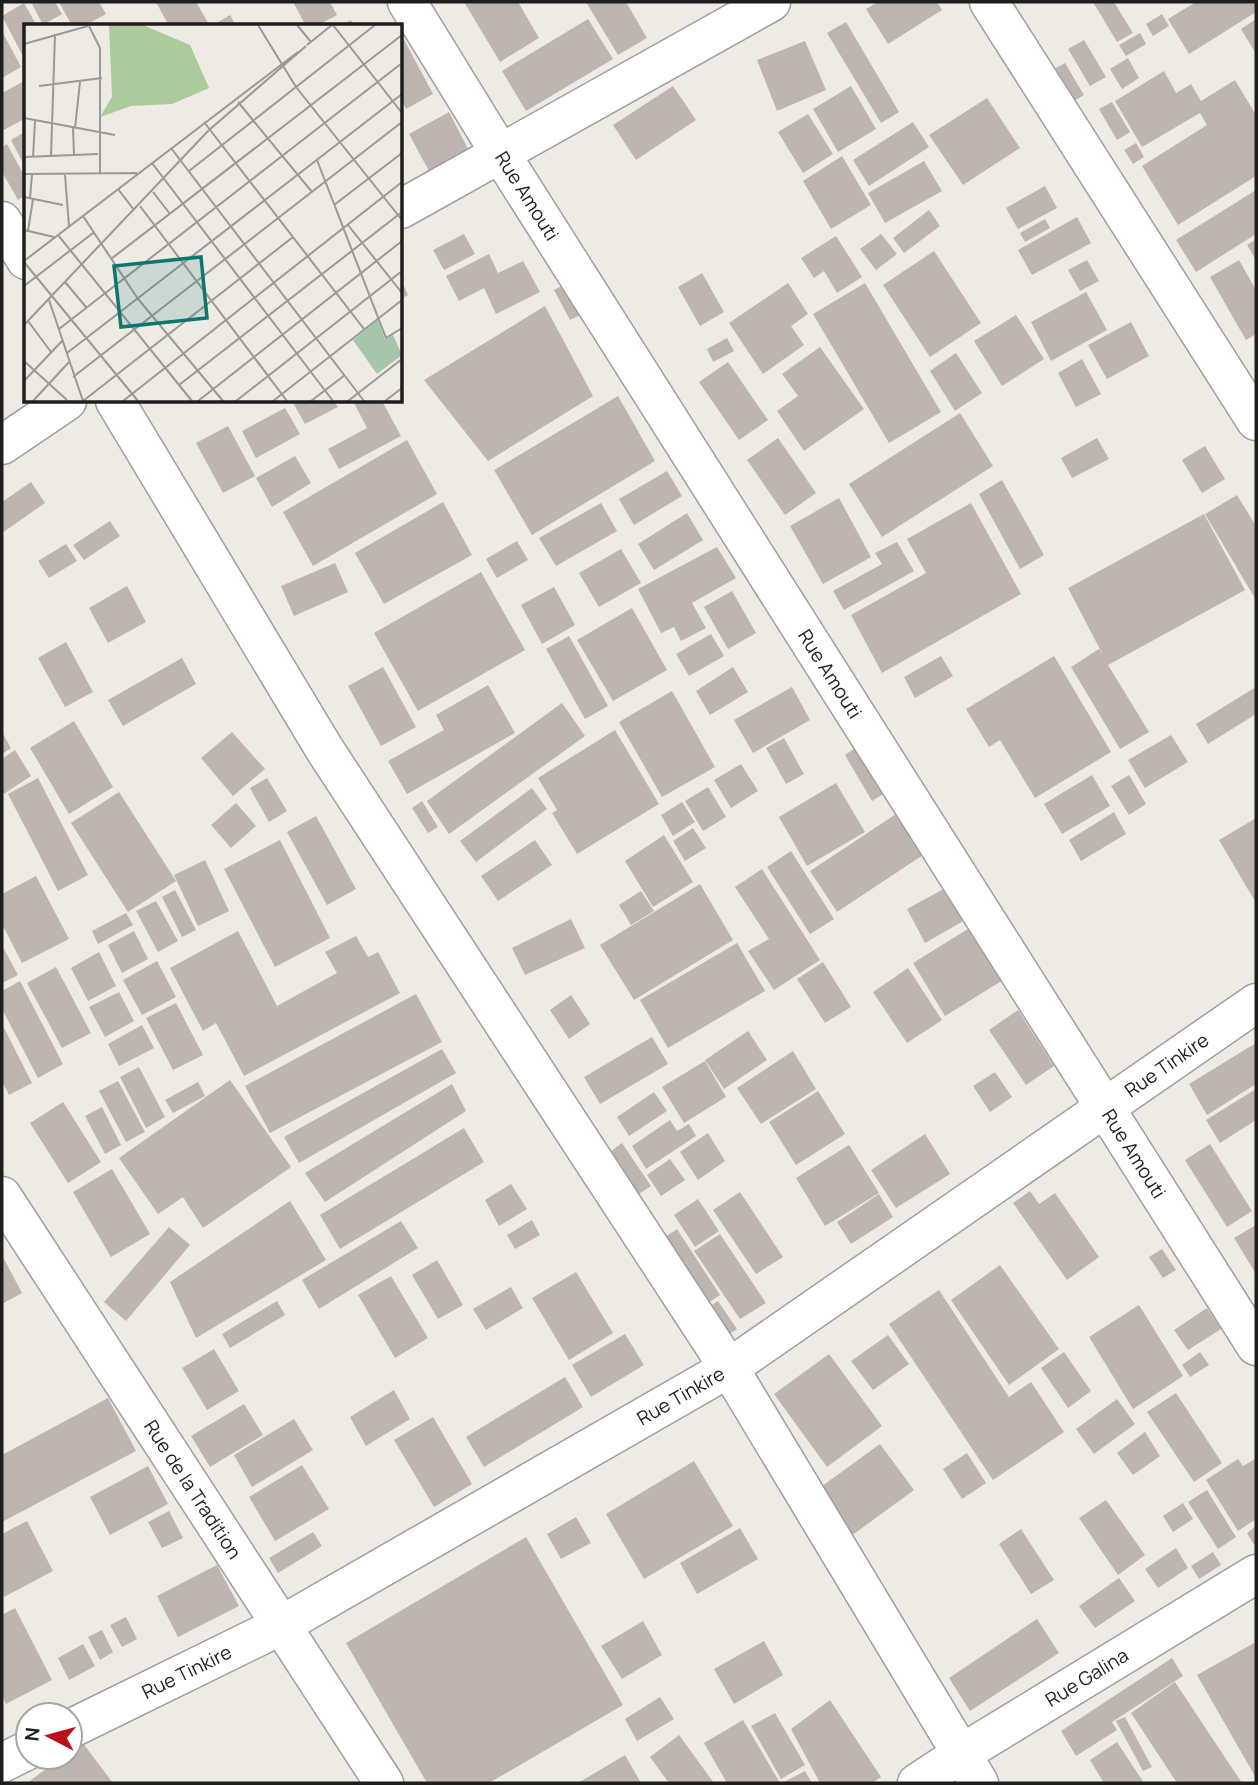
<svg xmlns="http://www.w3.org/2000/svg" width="1258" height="1785" viewBox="0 0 1258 1785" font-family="Manrope,sans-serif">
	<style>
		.building { fill: #beb5b1 }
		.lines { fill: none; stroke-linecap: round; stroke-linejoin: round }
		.minor-casing { stroke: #9f9f9f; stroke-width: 41 }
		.minor { stroke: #fff; stroke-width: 38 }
		.labels { text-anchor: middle; stroke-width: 5; stroke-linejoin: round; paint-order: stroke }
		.street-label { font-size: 19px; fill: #1e1e1e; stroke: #fff }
		.inset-road { fill: none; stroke: #9b9895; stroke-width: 2 }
		.view { fill: #0f766e; fill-opacity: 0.15; stroke: #0f766e; stroke-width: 3.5 }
		.inset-edge { fill: none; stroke: #1e1e1e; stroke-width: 3.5 }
	</style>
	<rect width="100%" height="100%" fill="#eeeae4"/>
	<!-- building -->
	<path class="building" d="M37,2H55L62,14L43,25L32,4Z
		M59,2H99L106,14L84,26H72Z
		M156,2H196L210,26H169Z
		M293,2H330L337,15L316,26H306Z
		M464,2H518L539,38L500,62Z
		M586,2H626L647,38L618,55Z
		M878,2H937L942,10L888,44L866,9Z
		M1093,2H1114L1133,33L1117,42Z
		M1196,2H1256V12L1189,54L1168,19Z
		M24,3L37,26H26V62L2,16Z
		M1162,14L1169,26L1153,36L1146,24Z
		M230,15L236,26H212Z
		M588,19L613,59L526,111L502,71Z
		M1256,19V54L1241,29Z
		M351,20L354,26H339Z
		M846,22L899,112L881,123L827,33Z
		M2,31L21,67L2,78Z
		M1140,33L1146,44L1126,56L1119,45Z
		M401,34L433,94L406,109L401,99Z
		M1084,40L1106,77L1090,86L1068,49Z
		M805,41L826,90L777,111L757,60Z
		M1128,58L1139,78L1122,89L1110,69Z
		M1065,63L1084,95L1072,102L1052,70Z
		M1164,71L1176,93L1191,84L1201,101L1235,80L1256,115V176L1178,225L1142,166L1207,125L1200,113L1142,147L1115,101Z
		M26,80V118L2,131V93Z
		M673,86L696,120L636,160L613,125Z
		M851,86L876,129L838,152L813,109Z
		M987,98L1020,148L963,185L929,135Z
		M1112,102L1130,132L1117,140L1099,109Z
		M449,112L469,151L429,171L409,134Z
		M808,114L833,154L803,173L778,132Z
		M913,122L929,147L869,186L853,160Z
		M26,131V169L11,140Z
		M1136,143L1144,157L1133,164L1124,150Z
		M7,144L26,179V195L18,200L2,172V147Z
		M842,156L871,205L831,229L803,181Z
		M924,161L942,191L885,223L868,193Z
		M1045,186L1057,208L1018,229L1006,208Z
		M1256,190V234L1196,272L1176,240Z
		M929,210L940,226L904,253L893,238Z
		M1077,217L1091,243L1032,275L1018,250Z
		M1045,219L1050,228L1025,242L1020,233Z
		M464,234L475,254L444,270L433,250Z
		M881,234L897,254L876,270L860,249Z
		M836,236L862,277L837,293L824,271L814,278L801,258Z
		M1256,239V260L1247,245Z
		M934,251L981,323L930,357L883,285Z
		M489,254L498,273L523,261L540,292L496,314L484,288L459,301L446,276Z
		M1087,260L1099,281L1080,291L1068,270Z
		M1239,260L1256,290V334L1246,340L1210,277Z
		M702,273L724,312L700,326L678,287Z
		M401,280L408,295L401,299Z
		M574,280L591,310L570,320L554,290Z
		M788,283L808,314L791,326L804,345L763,374L729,323Z
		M865,283L941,412L889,443L813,314Z
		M1086,292L1107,330L1051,361L1031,322Z
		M545,306L593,396L488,461L424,380Z
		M1016,315L1044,359L1002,386L974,341Z
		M1131,322L1149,356L1107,379L1088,345Z
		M727,338L734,351L713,362L707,349Z
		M820,347L864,409L804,451L777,411L798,396L782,374Z
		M956,353L982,393L955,411L930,371Z
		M1082,359L1101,394L1076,407L1058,373Z
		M728,362L768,420L739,440L699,382Z
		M618,396L655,461L532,535L494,470Z
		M292,401H334L338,407L305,424Z
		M353,401H382L401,436L339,469L328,449L367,428Z
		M285,408L300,434L256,458L242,431Z
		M960,413L993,466L882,537L849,484Z
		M228,426L255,476L223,493L196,443Z
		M778,438L816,493L785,515L747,460Z
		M1097,438L1109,459L1072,478L1061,458Z
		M407,440L437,494L313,566L283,512Z
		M1205,446L1225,479L1202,493L1182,460Z
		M295,456L311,483L272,507L256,478Z
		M667,471L682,496L634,525L619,499Z
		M1002,480L1044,555L1020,569L979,494Z
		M31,482L45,503L2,533V502Z
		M1237,495L1256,526V600L1205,514Z
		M839,498L871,557L823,584L790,526Z
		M443,502L472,555L384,604L355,553Z
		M601,503L617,531L556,566L539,538Z
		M971,503L1021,594L882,673L851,615L926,573L907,539Z
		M687,513L703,540L654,570L638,544Z
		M1204,514L1245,590L1108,665L1149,732L1120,749L1071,667L1099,649L1103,655L1068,588Z
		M110,521L120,536L84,560L73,545Z
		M517,541L528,560L497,578L486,559Z
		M897,542L914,571L844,610L833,591L882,564L875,553Z
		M66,544L77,561L49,578L38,561Z
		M717,547L736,578L692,603L706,628L681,641L674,627L661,633L638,589Z
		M621,549L641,583L599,607L579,573Z
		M335,563L348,592L294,616L281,586Z
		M481,572L525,650L418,711L374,633Z
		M127,586L146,622L108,643L89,608Z
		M554,587L575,625L542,644L521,605Z
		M732,591L756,633L728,649L704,607Z
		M632,608L667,670L613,701L577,640Z
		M711,634L724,656L689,676L676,654Z
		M569,636L608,706L585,719L546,649Z
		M66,642L93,692L65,707L38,658Z
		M941,656L953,676L915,698L904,677Z
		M1054,656L1111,752L1035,798L1000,740L989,747L966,709Z
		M182,658L196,684L123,726L108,700Z
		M383,667L416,727L381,746L348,686Z
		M733,667L748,692L710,715L696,691Z
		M488,685L515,733L407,794L388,761L444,730L436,715Z
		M792,687L810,720L753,753L734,720Z
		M1256,687V714L1208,744L1196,724Z
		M672,691L715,767L662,797L619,722Z
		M562,703L585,736L449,834L427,801Z
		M74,721L113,787L69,814L30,748Z
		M615,730L659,804L577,854L552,813L557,810L538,778Z
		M2,732L11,748L2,754Z
		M232,732L265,769L233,796L201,758Z
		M1171,735L1188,762L1145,788L1128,760Z
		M784,738L804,774L786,784L766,748Z
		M864,742L892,789L872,801L845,755Z
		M15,750L31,776L2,795V759Z
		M741,764L758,791L731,808L714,780Z
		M1092,775L1110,806L1062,834L1044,804Z
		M1129,775L1146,804L1129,815L1111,786Z
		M38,778L88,875L58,891L8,794Z
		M267,778L287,811L269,822L250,788Z
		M836,783L865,832L807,866L779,817Z
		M708,787L726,817L703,831L685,801Z
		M532,788L547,809L476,862L460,841Z
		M119,792L176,881L128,912L71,823Z
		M422,801L438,827L428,833L412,808Z
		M682,802L695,822L673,836L661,815Z
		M236,803L256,826L231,848L211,825Z
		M1114,812L1126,834L1081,861L1069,840Z
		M896,814L923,855L837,912L810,871Z
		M316,816L356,889L327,905L287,832Z
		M1256,818V903L1219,840Z
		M693,828L706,848L685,861L673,841Z
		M664,835L693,882L653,907L625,861Z
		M280,840L330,938L275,967L224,869Z
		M535,840L552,865L498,901L481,876Z
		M791,851L834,919L810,934L767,867Z
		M205,860L229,911L198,926L174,875Z
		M762,869L820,960L774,990L748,951L769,939L735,887Z
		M36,876L69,939L22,963L2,924V894Z
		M700,884L733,940L634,1000L600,945Z
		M949,886L967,919L925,943L907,909Z
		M175,890L196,930L182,937L162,897Z
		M641,891L654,911L631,925L619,905Z
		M156,901L178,941L158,952L136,911Z
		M126,913L133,925L98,944L92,931Z
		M571,919L585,948L525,975L512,948Z
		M976,924L1008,977L945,1016L913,963Z
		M134,931L148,959L122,973L108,945Z
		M238,931L277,1006L337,973L325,952L356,936L368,957L378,952L400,993L244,1076L216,1023L203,1031L170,968Z
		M737,943L765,991L668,1048L640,1000Z
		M4,949L18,975L2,983V950Z
		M99,952L116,986L88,1001L71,968Z
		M157,961L176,997L142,1015L123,980Z
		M823,962L851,1007L825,1023L797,979Z
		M56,967L91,1033L62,1048L27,983Z
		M908,968L942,1020L907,1043L873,992Z
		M20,981L63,1064L38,1078L2,1009V991Z
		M119,992L134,1021L105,1037L89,1007Z
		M416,994L442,1042L270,1133L245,1086Z
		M571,995L590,1024L569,1039L550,1010Z
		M176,1003L203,1055L173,1070L146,1018Z
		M1018,1010L1054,1066L1026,1085L989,1030Z
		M2,1024L32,1083L9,1095L2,1081Z
		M142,1025L154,1048L119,1066L108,1044Z
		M748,1031L767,1060L724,1089L705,1060Z
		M652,1037L668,1064L600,1104L584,1077Z
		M1256,1043V1084L1207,1115L1189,1084Z
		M442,1049L456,1073L299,1163L284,1137Z
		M793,1051L816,1089L761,1124L737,1088Z
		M705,1061L726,1097L684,1123L662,1087Z
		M139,1067L165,1117L146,1128L120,1077Z
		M995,1072L1012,1097L990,1112L973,1086Z
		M230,1080L291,1167L203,1228L183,1197L158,1214L119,1158Z
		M118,1081L145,1132L126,1142L99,1091Z
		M198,1082L205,1096L173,1113L165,1100Z
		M452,1084L466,1111L325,1202L305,1173Z
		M1256,1089V1120L1220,1143L1206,1120Z
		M818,1091L845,1134L796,1165L769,1122Z
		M654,1092L667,1111L629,1136L617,1117Z
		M63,1102L101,1162L68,1183L30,1123Z
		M102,1107L121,1145L105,1154L85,1116Z
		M670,1120L677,1131L689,1124L696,1136L646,1169L632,1146Z
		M464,1128L484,1162L340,1249L320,1215Z
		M708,1133L725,1161L698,1180L680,1152Z
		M925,1134L950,1174L896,1208L871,1170Z
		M622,1143L651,1186L627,1202L598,1161Z
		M1210,1144L1252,1211L1227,1227L1185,1160Z
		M849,1145L879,1193L825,1226L796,1178Z
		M670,1159L685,1180L661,1196L647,1175Z
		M112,1169L150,1234L111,1257L73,1192Z
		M511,1184L527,1209L499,1226L485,1200Z
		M1030,1191L1039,1204L1055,1193L1099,1257L1067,1280L1013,1203Z
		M740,1192L783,1257L756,1274L713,1210Z
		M879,1194L893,1217L851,1244L837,1222Z
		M698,1199L719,1231L695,1247L674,1215Z
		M290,1201L326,1260L196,1338L170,1282Z
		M532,1220L540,1235L515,1249L507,1235Z
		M401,1221L418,1248L319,1309L302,1280Z
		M1256,1225V1274L1234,1238Z
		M169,1227L190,1245L126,1321L104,1302Z
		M677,1229L720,1295L694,1312L652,1246Z
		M720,1234L766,1303L740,1319L694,1251Z
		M1162,1249L1176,1270L1163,1278L1149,1257Z
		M2,1255L22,1293L2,1304Z
		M437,1260L463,1305L438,1319L412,1275Z
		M1000,1265L1059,1349L1009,1385L951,1300Z
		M576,1272L613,1333L569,1360L532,1298Z
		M391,1276L428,1338L395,1358L358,1295Z
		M511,1287L523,1308L486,1330L473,1309Z
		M939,1290L1009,1397L1031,1382L1064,1432L993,1480L889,1324Z
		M277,1301L285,1315L230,1348L222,1334Z
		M718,1301L737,1329L716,1343L696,1315Z
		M1139,1305L1183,1376L1133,1409L1089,1337Z
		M1207,1308L1221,1329L1188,1350L1174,1330Z
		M625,1334L644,1365L591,1397L572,1365Z
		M888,1335L909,1364L873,1390L851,1361Z
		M214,1349L239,1391L207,1410L182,1368Z
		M1064,1352L1091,1391L1068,1408L1041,1368Z
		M1200,1352L1209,1365L1190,1377L1182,1365Z
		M829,1354L882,1426L827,1467L774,1394Z
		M565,1377L583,1407L484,1467L466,1437Z
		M394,1390L410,1419L366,1446L350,1417Z
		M1176,1393L1222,1463L1194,1482L1147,1412Z
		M108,1398L136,1451L2,1522V1455Z
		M1117,1399L1135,1424L1094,1454L1076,1429Z
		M244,1404L263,1435L210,1467L191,1436Z
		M433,1417L472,1484L434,1507L394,1440Z
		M294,1419L313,1450L252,1487L234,1455Z
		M1145,1432L1160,1456L1133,1475L1117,1453Z
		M880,1444L914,1490L847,1539L814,1492Z
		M967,1453L986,1483L962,1499L943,1469Z
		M1238,1459L1243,1466L1255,1459L1256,1461V1519L1238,1531L1206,1480Z
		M694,1461L733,1526L644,1579L606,1514Z
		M302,1465L329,1509L275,1541L249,1497Z
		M148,1466L168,1504L110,1535L90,1497Z
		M1207,1490L1236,1537L1218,1549L1188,1502Z
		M1106,1500L1145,1555L1118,1575L1079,1518Z
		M1183,1503L1193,1519L1173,1532L1163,1516Z
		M169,1511L183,1538L162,1548L148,1522Z
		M576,1517L591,1543L561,1559L547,1534Z
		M27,1521L53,1571L4,1597L2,1593V1534Z
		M1256,1526V1543L1254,1545L1247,1533Z
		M740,1528L758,1559L697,1594L680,1563Z
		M1021,1529L1054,1580L1031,1594L999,1544Z
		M313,1532L322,1546L278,1573L269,1558Z
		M526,1537L623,1705L489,1783H427L346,1643Z
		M1176,1548L1188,1568L1158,1588L1145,1569Z
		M1213,1552L1221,1565L1199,1579L1191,1566Z
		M217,1565L239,1606L178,1637L157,1596Z
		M1119,1578L1135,1601L1095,1628L1079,1606Z
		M15,1608L52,1680L6,1704L2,1695V1615Z
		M126,1617L137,1639L122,1647L110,1625Z
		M1037,1619L1059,1653L970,1711L949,1678Z
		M643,1621L662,1655L622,1679L601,1646Z
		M102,1630L113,1652L100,1660L88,1637Z
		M764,1641L783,1675L734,1704L714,1669Z
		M1254,1643L1256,1646V1778L1197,1675Z
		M83,1644L95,1666L69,1680L58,1658Z
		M1172,1658L1183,1676L1112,1722L1117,1730L1076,1756L1061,1731Z
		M1175,1682L1242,1783H1177L1131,1713Z
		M660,1697L674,1719L637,1741L625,1719Z
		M830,1700L881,1777L872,1783H820L791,1729Z
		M775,1713L805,1765L781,1779L751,1726Z
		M1125,1717L1152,1767L1143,1771L1116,1721Z
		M743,1720L780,1783H727L704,1743Z
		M679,1735L714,1783H669L650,1757Z
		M82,1742L113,1783H27L62,1757H70V1751Z
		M1117,1742L1144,1783H1104L1090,1760Z
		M625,1755L641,1783H578Z
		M805,1771L812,1783H782Z"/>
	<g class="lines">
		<defs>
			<g id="minor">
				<path id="s1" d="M407,2L500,153L1256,1346"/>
				<path d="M989,2L1256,421"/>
				<path d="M401,209L771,2"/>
				<path d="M2,221L26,260"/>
				<path d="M115,401L325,750L729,1368L979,1783"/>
				<path d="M2,445L67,401"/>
				<path id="s2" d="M2,1196L384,1783"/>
				<path id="s3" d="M70,1729L280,1626L729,1368L1256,1003"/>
				<path d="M2,1763L28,1750"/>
				<path id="s4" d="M917,1783L961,1754L1256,1574"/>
			</g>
		</defs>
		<!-- minor casing -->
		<use href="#minor" class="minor-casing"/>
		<!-- minor -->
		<use href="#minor" class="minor"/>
	</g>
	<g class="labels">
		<!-- street labels -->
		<g class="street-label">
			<text dy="7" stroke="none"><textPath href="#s1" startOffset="228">Rue Amouti</textPath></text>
			<text dy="7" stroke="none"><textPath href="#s1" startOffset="794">Rue Amouti</textPath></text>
			<text dy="7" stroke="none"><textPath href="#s3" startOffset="1284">Rue Tinkire</textPath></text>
			<text dy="7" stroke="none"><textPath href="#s1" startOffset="1362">Rue Amouti</textPath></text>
			<text dy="7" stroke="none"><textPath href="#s3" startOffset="696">Rue Tinkire</textPath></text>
			<text dy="7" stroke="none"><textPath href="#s2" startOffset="350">Rue de la Tradition</textPath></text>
			<text dy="7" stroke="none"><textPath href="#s3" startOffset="130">Rue Tinkire</textPath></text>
			<text dy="7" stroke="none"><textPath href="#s4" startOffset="200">Rue Galina</textPath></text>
		</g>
	</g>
	<!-- overview -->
	<g transform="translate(24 24)">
		<rect width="378" height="378" fill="#eeeae4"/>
		<path d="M85,1H119L166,21L185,64L148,80L107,82L76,93L88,73Z" fill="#adca9c"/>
		<path d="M354,296L361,316L369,311L378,331L353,350L329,316Z" fill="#a7c5a9"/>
		<path class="inset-road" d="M234,1L272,63L378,196M273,1L287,18M309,1L378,89M65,2L76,24V149M0,20L64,2M283,21L308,1M15,62L78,54M214,78L288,168M0,94L91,111M180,98L340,305M49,103L50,132M51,104L56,58M147,124L340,377M27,132L31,10M0,133L74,130M9,133L11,97M293,136L362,314L378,304M128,139L309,377M165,147L351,1M0,150L113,149M41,151L45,202M94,165L110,186M129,168L146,190M0,173L39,181M6,174L8,151M310,181L378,129M116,182L263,377M59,192L114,275L199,377M324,201L378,269M0,206L30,213M4,207L9,175M34,211L168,377M87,235L378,11M0,237L274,28M0,238L114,377M41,258L62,283M0,262L69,209M25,276L59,377M4,297L27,328M0,301L184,107L282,22M35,305L378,39M43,329L378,70M0,337L43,376M49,353L378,98M0,357L39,316M155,361L378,188M9,377L45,338M59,377L269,213M99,377L378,158M174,377L378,217M212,377L378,247M249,377L378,276M287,377L321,351M324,377L378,335M361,377L378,364"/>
		<path class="view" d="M177,233L183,294L97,303L90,242Z"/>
		<rect width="378" height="378" class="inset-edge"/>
	</g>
	<!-- border -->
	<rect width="1258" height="1785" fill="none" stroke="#1e1e1e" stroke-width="7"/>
	<!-- north arrow -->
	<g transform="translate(49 1736) rotate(276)"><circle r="33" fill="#ffffff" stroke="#a5a5a5" stroke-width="2"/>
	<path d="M0-5L12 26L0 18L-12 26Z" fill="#bd0e1c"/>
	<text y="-10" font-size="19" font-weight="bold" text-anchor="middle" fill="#1e1e1e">N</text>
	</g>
</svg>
